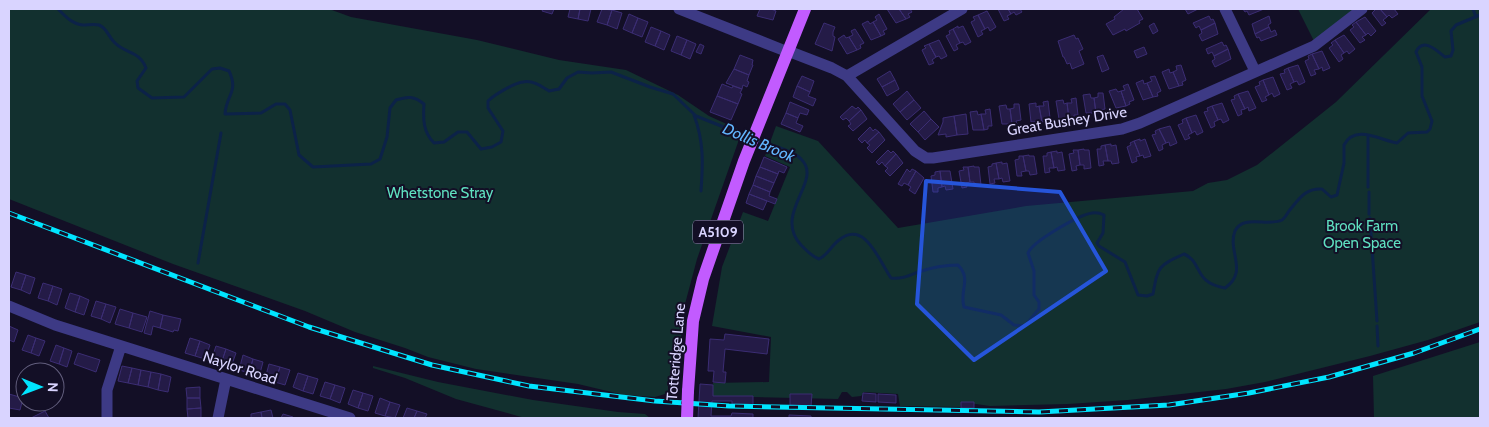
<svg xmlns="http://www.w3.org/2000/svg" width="1489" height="427" viewBox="0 0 1489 427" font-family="Cabin,sans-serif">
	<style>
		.green { fill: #12302f }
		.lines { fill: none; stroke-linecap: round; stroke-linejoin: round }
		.stream { stroke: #0c2248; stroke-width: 3 }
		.building { fill: #241b47; stroke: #3b2d73 }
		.minor { stroke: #3d3a85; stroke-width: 11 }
		.major { stroke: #c25bff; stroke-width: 12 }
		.rail-casing { stroke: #00e5ff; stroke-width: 5 }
		.rail { stroke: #130f26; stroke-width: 3; stroke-dasharray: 9; stroke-linecap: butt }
		.major-bridge { stroke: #c25bff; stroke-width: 12 }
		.marked { fill: #2655da; fill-opacity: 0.2; stroke: #2655da; stroke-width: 4; stroke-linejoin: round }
		.labels { text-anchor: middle; stroke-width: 4; stroke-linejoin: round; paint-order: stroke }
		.shield { fill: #130f26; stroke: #9e99be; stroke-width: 1 }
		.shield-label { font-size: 14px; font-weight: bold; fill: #d9d4ff }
		.street-label { font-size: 15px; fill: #d9d4ff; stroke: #130f26 }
		.park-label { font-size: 15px; fill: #5fe0c0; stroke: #130f26 }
		.water-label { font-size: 16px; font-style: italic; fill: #62b6ff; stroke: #130f26 }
	</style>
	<rect width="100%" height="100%" fill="#130f26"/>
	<!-- green -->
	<path class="green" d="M9,9H329L351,17L477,40L559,60L626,70L678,95L709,116L742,131L697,259L685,304L676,380L668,379V391L665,394L655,397L624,395L578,384L476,369L428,357L405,348L355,332L305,311L173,264L9,199Z
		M1298,9H1354L1314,41Z
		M1431,9H1480V322L1428,340L1370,356L1265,382L1226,389L1128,400L1068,404L990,406L962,402L960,407L900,406L898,394L864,392L861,396L852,397L847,392H842L838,399L713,396V383L769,382L771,337L712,326L722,267L743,212L768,221L790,167L765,156L776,126L818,141L898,228L1026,206L1193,191L1208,183L1227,180L1257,165L1336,102Z
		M1480,342V418H1374L1373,376Z
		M373,366L438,382L533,400L618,412L645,414L650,418H525L456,399L405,378L373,368Z"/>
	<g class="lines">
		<!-- stream -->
		<path class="stream" d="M58,9C65,16 72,24 83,25C88,25 94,24 99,25C107,28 108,36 114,42C125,54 139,50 146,68L137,81L138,88L152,98L184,97L212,69L220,68L229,71C239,92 226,95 225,114L261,113L276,104H285L290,110L299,155L313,167L371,164L380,159L387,137L390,108L396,100C408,96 414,96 424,104C423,119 423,132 434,143L444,142L458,132H467L481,149L492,147L501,142L503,131L488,108V101C494,95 514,83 523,82C533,80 541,86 549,91L559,89L567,78L578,72L592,73L611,72L650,87L673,94L696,116L749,137
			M1473,9L1476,17
			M694,115C704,142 703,163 701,191
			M755,140C767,144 793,150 801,159C824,181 772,213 801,245C807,251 811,256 819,259C828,255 831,246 839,240C865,219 879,261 891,278C902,279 908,276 918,272C930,268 945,265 958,265C972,279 959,291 964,307L1001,315L1014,325L1025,326L1039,309V302L1034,295V271L1028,253C1033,241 1079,215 1092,213C1097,212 1100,213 1104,215L1103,233L1097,243L1099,246L1125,262L1138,295L1147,296L1153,294C1158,266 1158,266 1184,254C1203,262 1193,283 1225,288C1249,272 1227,251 1235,231C1243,214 1268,227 1282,220C1285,218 1287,214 1289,211C1299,199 1305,188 1322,189L1331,197L1337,195L1344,163V145C1355,124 1380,140 1397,143L1408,133L1427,132L1430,129L1432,121L1422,96V67L1416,52C1423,37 1436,50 1445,57L1451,56L1453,50L1451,31L1456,25L1480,15
			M1368,187V136
			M1369,192V214
			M1370,218L1377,321
			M198,263L221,133
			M1377,326L1378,346"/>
	</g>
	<!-- building -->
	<path class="building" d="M543,9H554L552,14L542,11Z
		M570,9H580L578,19L568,17Z
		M580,9H591L588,21L578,19Z
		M602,9L612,10L607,25L597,22Z
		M760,9H771L776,11L773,20L757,16Z
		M887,9H899L906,19L896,23Z
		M899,9H910L912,12L908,14L910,17L906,19Z
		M998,9H1008L1011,14L1007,16L1009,19L1004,21Z
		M1008,9H1020L1022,12L1016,15L1014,12L1011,14Z
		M1124,9H1137L1143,19L1139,21L1140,23L1126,31L1125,29L1113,35L1106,24L1115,19L1114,17Z
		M1185,9H1198L1188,14Z
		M1243,9H1264L1249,15L1247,11L1245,12Z
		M1374,9H1380L1387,17L1383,20L1386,23L1382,26L1372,13L1375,10Z
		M1380,9H1394L1398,14L1392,18L1389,15L1387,17Z
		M612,10L622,13L617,29L607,25Z
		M987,11L996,27L990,31L988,27L985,29L978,15Z
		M629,14L638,18L632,33L623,29Z
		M879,14L887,29L883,31L885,34L881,36L873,22L877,20L875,17Z
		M978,15L985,29L981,31L983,34L978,37L971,22L975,20L973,17Z
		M1209,16L1211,20L1213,19L1215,23L1201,30L1199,26L1196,28L1193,23Z
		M1269,16L1271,23L1268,25L1269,27L1255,34L1252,24Z
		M1365,17L1376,31L1371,36L1368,33L1366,35L1356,22Z
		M638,18L648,22L642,37L632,33Z
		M868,21L870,24L873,22L881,36L871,40L862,24Z
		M1356,22L1366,35L1362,37L1365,40L1360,43L1350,30L1354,27L1352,25Z
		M824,23L835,27L833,32V36L835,37L832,51L815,44Z
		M1154,23L1158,31L1153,34L1149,26Z
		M1215,23L1218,34L1202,41L1199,35L1202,33L1201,30Z
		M958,26V28L963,26L971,42L965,45L963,42L960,43L953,29Z
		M651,27L661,31L655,46L645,42Z
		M1269,27L1271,32L1275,30L1277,35L1261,41L1259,37L1257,38L1255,34Z
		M855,29L864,43L860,45L861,48L857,50L849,37L853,35L851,31Z
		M953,29L960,43L956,45L958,49L954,51L946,36L950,34L949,31Z
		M661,31L670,35L664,50L655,46Z
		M844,35L846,38L849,37L857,50L847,54L838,39Z
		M1074,35L1076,39L1078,38L1083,49L1079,51L1084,64L1072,69L1070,63L1067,64L1064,57H1063L1058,41Z
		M1344,35L1355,49L1349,54L1347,51L1344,53L1335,40Z
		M677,36L687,40L681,55L671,51Z
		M687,40L696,44L690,59L681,55Z
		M939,40L947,56L941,59L939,56L936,57L929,44Z
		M1335,40L1344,53L1341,55L1343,59L1339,62L1329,48L1333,45L1331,43Z
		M1222,42L1224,46L1226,45L1228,49L1214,56L1212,52L1208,54L1206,49Z
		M700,44L704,46L701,54L696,52Z
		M929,44L936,57L932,60L934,63L929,65L922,50L926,48L924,46Z
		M1144,47L1147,54L1137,58L1134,51Z
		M1228,49L1231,59L1215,67L1212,61L1215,59L1214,56Z
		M1322,51L1330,68L1323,71L1322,67L1319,69L1312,54Z
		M1312,54L1319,69L1314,70L1316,74L1311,76L1305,61L1309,59L1308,56Z
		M740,55L753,60L752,65H753L749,75L734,69Z
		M1103,55L1109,69L1102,72L1097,57Z
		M1181,65L1186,80L1182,82L1183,85L1179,86L1173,72L1177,70L1176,66Z
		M1298,65L1305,82L1299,85L1297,81L1294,82L1288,68Z
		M1288,68L1294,82L1290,84L1292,88L1287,90L1280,74L1285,73L1284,70Z
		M734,69L749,75L747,81L749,82L747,87L743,85L742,89L726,83Z
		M1169,69L1170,73L1173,72L1179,86L1169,89L1162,72Z
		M890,71L895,80L882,87L877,79Z
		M802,76L814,81L810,92L797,86Z
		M1155,76L1161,91L1157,93L1158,96L1153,97L1147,83L1152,81L1150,77Z
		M1273,77L1280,94L1274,97L1272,93L1269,95L1263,80Z
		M895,80L899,89L887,96L882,87Z
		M1143,80L1144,84L1147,83L1153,97L1143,100L1136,83Z
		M1263,80L1269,95L1265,97L1267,100L1262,102L1255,87L1260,85L1259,82Z
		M722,84L732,88L733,86L742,89L740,93L742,94L738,104L717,96Z
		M1128,84L1134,100L1129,102L1130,104L1126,106L1121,91L1125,90L1123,86Z
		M797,86L810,92L808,96L816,99L813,106L793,97Z
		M1116,89L1118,92L1121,91L1126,106L1116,108L1109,91Z
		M907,91L914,100L900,112L893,104Z
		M1248,91L1256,108L1249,111L1248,107L1245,109L1238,94Z
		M1098,93H1103L1105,109L1100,110L1101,113H1096L1094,98L1098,97Z
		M1090,94L1091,98H1094L1096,113H1086L1083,95Z
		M1238,94L1245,109L1241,110L1242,114L1238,116L1231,100L1235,99L1234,96Z
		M717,96L738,104L731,120L710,112Z
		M1076,98L1078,115H1074V118L1069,119L1067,103H1072L1071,99Z
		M914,100L921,108L907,120L900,112Z
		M1063,100L1064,104L1067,103L1069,119H1059L1056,101Z
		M1048,101L1050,118H1046V121L1042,122L1039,106H1044L1043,102Z
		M790,102L809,110L807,115L800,113L798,118L786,113Z
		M1036,103V107L1039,106L1042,122H1031L1029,104Z
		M1222,103L1229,120L1223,123L1221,119L1218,120L1212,106Z
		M1014,104H1019L1021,120L1016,121L1017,124H1012L1010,109L1014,108Z
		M1006,105L1007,109H1010L1012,124H1002L999,106Z
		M852,106L856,109L858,107L861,110L849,121L846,118L843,120L840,117Z
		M1212,106L1218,120L1214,122L1215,126L1211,128L1204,112L1208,111L1207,108Z
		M990,109L992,126H988V129L984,130L981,114H986L985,110Z
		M861,110L867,119L853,131L848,126L851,124L849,121Z
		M924,111L931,119L918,132L910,124Z
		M977,111L978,115L981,114L984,130H973L970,112Z
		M786,113L798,118L796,123L803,126L800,132L781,124Z
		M966,114L968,134L957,135L954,116Z
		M1196,115L1203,132L1197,135L1195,131L1192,133L1186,118Z
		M954,116L957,135L946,137V134L938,135L943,122V118Z
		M1186,118L1192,133L1188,135L1190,138L1185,140L1178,125L1183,123L1182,120Z
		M931,119L939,127L925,140L918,132Z
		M1170,126L1177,143L1170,146L1169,142L1166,143L1159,129Z
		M870,127L873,131L875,129L879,132L867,143L865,140L862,143L858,139Z
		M1159,129L1166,143L1162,145L1163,149L1159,151L1152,135L1156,134L1155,131Z
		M879,132L885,140L872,153L867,148L870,145L867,143Z
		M1140,139V141L1145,139L1151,156L1144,158L1143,155L1140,156L1134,141Z
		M1134,141L1140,156L1136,157L1137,161L1132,163L1127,147L1131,145L1130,143Z
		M1111,144V146L1116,145L1119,163L1112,164L1111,161H1108L1105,145Z
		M1105,145L1108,161H1103L1104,165L1099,166L1097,149H1101V146Z
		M1084,149V150H1089L1091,168L1084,169V165H1080L1078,150Z
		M888,150L891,153L893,151L896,154L885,166L882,162L879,165L876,162Z
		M1073,150H1078L1080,165L1076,166L1077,170L1072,171L1069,154L1074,153Z
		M1057,151V153L1062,152L1065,170L1058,171L1057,167L1054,168L1051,152Z
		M1051,152L1054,168H1049L1050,172L1045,173L1043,156H1047V153Z
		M896,154L903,163L890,176L885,171L888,168L885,166Z
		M1029,155V156H1034L1037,174L1030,175L1029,171H1026L1023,156Z
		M1019,156H1023L1026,171L1021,172L1022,176H1017L1015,160L1019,159Z
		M764,157L787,167L784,173L779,171L778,174L760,167Z
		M1002,162V164L1007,163L1010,181L1003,182L1002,178L999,179L996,163Z
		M996,163L999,179H994L995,183L990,184L988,167L992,166V164Z
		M974,166V167H979L981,185L974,186V182H970L968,167Z
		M760,167L778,174L774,183L756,176Z
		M963,167H968L970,182L966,183L967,187L962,188L959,171L964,170Z
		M907,169L910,172L912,169L916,171L908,185L904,183L902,186L898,184Z
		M916,171L924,178L915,194L909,190L911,187L908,185Z
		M940,171L942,187L938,188V192H933L931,176L935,175V172Z
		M940,171H950L953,189L946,190L945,186L942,187Z
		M756,176L774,183L770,192L753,185Z
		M753,185L770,192L769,196L777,199L775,204L749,194Z
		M749,194L767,201L763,210L746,203Z
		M16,272L26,275L21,290L11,287Z
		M26,275L35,278L30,294L21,290Z
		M43,283L53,286L48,301L38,298Z
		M53,286L62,289L57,305L48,301Z
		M70,293L80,296L75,312L65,308Z
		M80,296L89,300L84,315L75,312Z
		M96,301L106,304L101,319L91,316Z
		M106,304L116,307L110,323L101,319Z
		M120,309L133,313L129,328L115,324Z
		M150,311L163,315L160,328L153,326L151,335L144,333Z
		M133,313L147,317L142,332L129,328Z
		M163,315L181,319L178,331L174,330L173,332L160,328Z
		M9,326L18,330L14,342L9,340Z
		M725,334L769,339L767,354L725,349L723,372H726L725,383L713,382L714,371H708L710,339L724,340Z
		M28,335L36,338L31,353L22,350Z
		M36,338L45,341L39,356L31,353Z
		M190,338L200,341L195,356L185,353Z
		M200,341L210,345L205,359L195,356Z
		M56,345L64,348L59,364L50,361Z
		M216,346L226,349L221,364L211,361Z
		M64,348L72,351L67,367L59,364Z
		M226,349L236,353L231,367L221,364Z
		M78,353L100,360L96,372L74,364Z
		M243,355L253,359L249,373L239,370Z
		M253,359L263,362L259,377L249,373Z
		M269,364L280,367L275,382L265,379Z
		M122,366L132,368L128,383L118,381Z
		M280,367L290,370L285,385L275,382Z
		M132,368L141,370L138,385L128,383Z
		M141,370L151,372L148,387L138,385Z
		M151,372L161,374L158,390L148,387Z
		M298,373L308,376L303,391L293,387Z
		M161,374L171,377L168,392L158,390Z
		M308,376L318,379L313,394L303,391Z
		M325,382L335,385L330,399L320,396Z
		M700,384L713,385V396H753V405L732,404V401H712L711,416H731L732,413L753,414V418H698Z
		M335,385L345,388L340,403L330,399Z
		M200,387V398H187L186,388Z
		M353,390L363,393L358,408L348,404Z
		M363,393L373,396L368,411L358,408Z
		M863,393L876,394V402L862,401Z
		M9,394L23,398L20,410L9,408Z
		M790,394H812L811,406L790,405Z
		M878,394L896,395V403L878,402Z
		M187,398H200L201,408L187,409Z
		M380,398L390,402L385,416L375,413Z
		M390,402L400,405L395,418L385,416Z
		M961,402H974V408H961Z
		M201,408V418H188L187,409Z
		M407,408L417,411L414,418H403Z
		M271,410L273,418H262L261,412Z
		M45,411L49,418H31Z
		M417,411L427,414L425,418H414Z
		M261,412L262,418H251V414Z
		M283,414L293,417V418H281Z
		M789,415L811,416V418H789Z"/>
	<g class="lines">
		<!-- minor -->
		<path class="minor" d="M679,9L788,52
			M1225,9L1255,71
			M788,51L832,68L847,76L915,151L926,158H933L1122,129L1140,123L1314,46L1362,9
			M847,76L962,9
			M9,306L55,325L350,418
			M107,417V390L121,346
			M218,418L226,379"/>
		<!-- major -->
		<path class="major" d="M688,391L693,321L703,279L744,161L805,9"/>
		<defs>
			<path id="rail" d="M9,213L309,327L432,365L529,386L655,401L729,406L1039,412L1169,405L1249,393L1329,377L1414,353L1480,329"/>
		</defs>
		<!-- rail casing -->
		<use href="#rail" class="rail-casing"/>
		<!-- rail -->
		<use href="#rail" class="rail"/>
		<!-- major-bridge -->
		<path class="major-bridge" d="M687,418L688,391"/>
	</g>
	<!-- marked area -->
	<path class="marked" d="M926,181L1060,192L1106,271L974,360L917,304Z"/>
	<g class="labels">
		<!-- shield labels -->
		<rect class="shield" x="693" y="220.5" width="50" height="23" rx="4"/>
		<g class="shield-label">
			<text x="718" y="237">A5109</text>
		</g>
		<!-- street labels -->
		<g class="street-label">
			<text transform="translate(1067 121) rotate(-9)" y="5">Great Bushey Drive</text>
			<text transform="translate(676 352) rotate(-85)" y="5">Totteridge Lane</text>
			<text transform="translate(240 368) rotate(18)" y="5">Naylor Road</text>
		</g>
		<!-- park labels -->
		<g class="park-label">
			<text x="440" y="198">Whetstone Stray</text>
			<text x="1362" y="231">Brook Farm<tspan x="1362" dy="17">Open Space</tspan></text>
		</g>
		<!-- water labels -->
		<g class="water-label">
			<text transform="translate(759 142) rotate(23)" y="6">Dollis Brook</text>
		</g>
	</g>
	<!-- border -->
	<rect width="1489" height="427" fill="none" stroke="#d9d4ff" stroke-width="20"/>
	<!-- north arrow -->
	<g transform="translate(40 387) rotate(91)"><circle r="24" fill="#130f26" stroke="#625e7d"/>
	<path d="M0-4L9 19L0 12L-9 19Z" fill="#00e5ff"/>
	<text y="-8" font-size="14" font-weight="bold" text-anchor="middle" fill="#d9d4ff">N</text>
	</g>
</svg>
